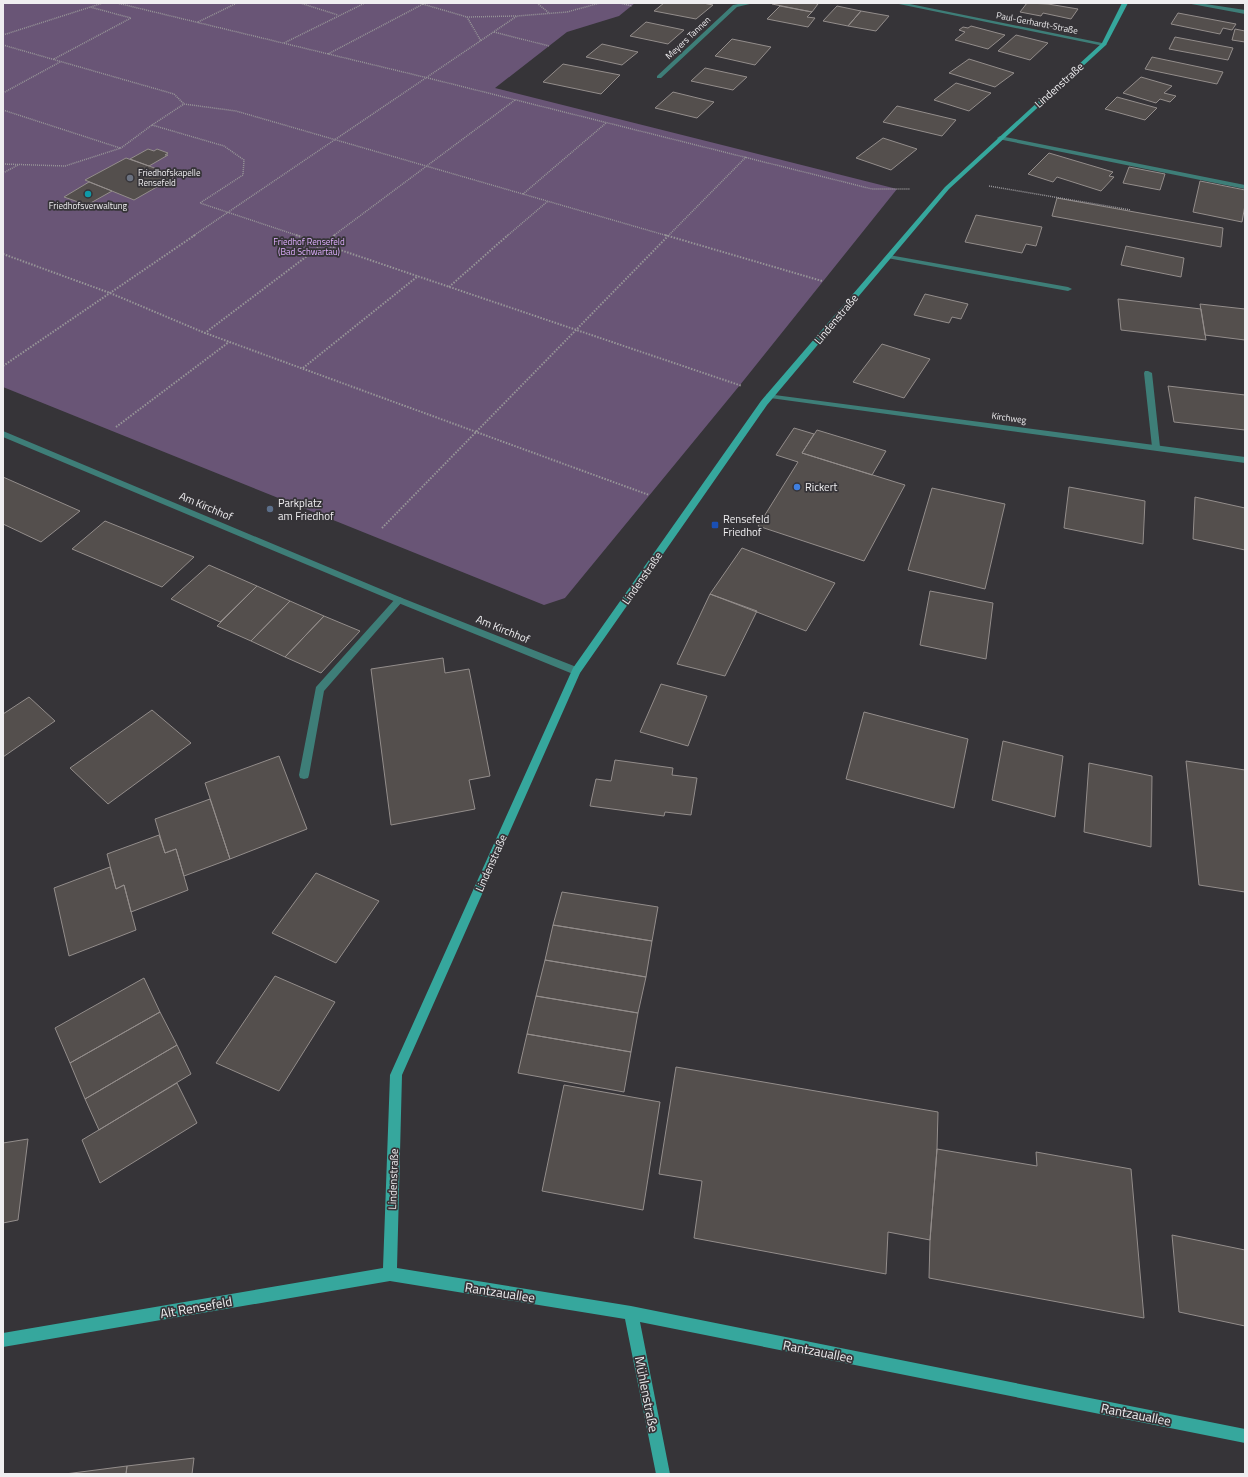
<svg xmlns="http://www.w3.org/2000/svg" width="1248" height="1477" viewBox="0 0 1248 1477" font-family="'Titillium Web',sans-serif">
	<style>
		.green { fill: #695576 }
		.building { fill: #544f4d; stroke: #938d8b }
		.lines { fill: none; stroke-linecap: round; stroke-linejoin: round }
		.path-far1 { stroke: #979598; stroke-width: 1.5; stroke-dasharray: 1 1; stroke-linecap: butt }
		.path { stroke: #979598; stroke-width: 2; stroke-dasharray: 1.5 1.5; stroke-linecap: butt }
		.lane { fill: #3e7e78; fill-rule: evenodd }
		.street { fill: #3e7e78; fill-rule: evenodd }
		.secondary { fill: #36a79d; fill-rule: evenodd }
		.worship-dot { fill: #6b7280; stroke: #363438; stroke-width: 1.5 }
		.culture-dot { fill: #0f9aa8; stroke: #363438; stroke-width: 1.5 }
		.shop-dot { fill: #3f7fe0; stroke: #363438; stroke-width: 1.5 }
		.service-dot { fill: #5c6f8a; stroke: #363438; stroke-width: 1.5 }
		.transit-dot { fill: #1a4fb4; stroke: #363438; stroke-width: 1.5 }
		.labels { text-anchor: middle; stroke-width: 3.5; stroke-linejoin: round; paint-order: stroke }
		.far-street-label { font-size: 9px; fill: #efeef0; stroke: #363438 }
		.far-poi-label { font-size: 9px; fill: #efeef0; stroke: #363438; text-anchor: start }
		.far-park-label { font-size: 9px; fill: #deaefd; stroke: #363438 }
		.street-label { font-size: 11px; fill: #efeef0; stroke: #363438 }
		.poi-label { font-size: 11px; fill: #efeef0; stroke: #363438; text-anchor: start }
		.near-street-label { font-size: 13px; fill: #efeef0; stroke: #363438 }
	</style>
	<rect width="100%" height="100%" fill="#363438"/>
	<!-- green -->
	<path class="green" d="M3,3H635L619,16L567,32L495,88L897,189L740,385L565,598L544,605L3,387Z"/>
	<!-- building -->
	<path class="building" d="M664,3H703L713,5L696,19L654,11Z
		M773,3H813L818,4L812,12L772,4Z
		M1027,3L1048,4L1078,9L1071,19L1043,13L1041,16L1020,12Z
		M780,6L812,12L807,17L815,18L808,27L767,19Z
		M837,6L861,11L848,26L823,21Z
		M861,11L889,16L876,31L848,26Z
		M1178,13L1236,24L1232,30L1223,28L1220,34L1171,24Z
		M646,22L684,30L668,44L630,36Z
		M971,26L1005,35L988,49L955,40L965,32L959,30L963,27L968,28Z
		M1235,29L1245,31V42L1232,40Z
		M1016,35L1048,43L1030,60L998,51Z
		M1175,37L1233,48L1228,60L1169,49Z
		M732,39L771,47L755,65L715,56Z
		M602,44L638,52L622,65L586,57Z
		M1152,57L1223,72L1217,84L1145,69Z
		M969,59L1014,73L995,87L949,73Z
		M563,64L620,75L601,94L543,82Z
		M705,68L747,77L733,90L691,81Z
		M1141,77L1172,86L1164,93L1176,96L1170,102L1160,99L1156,103L1123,93Z
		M956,83L991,93L969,111L934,100Z
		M673,92L714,102L697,118L655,108Z
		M1117,97L1157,108L1145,120L1105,109Z
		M897,106L956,120L942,136L883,122Z
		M883,138L917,149L891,170L856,158Z
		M148,149L154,151L157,149L168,153L165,155H168L149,166L130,159Z
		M1049,153L1113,172L1109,176L1114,177L1101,191L1057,177L1053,182L1028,174Z
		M126,158L149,166L176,176L134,200L85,180Z
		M1129,167L1165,174L1160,190L1123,183Z
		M1200,181L1245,190V205L1242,222L1193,212Z
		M89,182L112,191L87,205L64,197Z
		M1057,198L1223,228L1221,247L1052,216Z
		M976,215L1042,227L1036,246L1026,244L1022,253L965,242Z
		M1126,246L1184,258L1181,277L1121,265Z
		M925,294L968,304L961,319L952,317L949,323L914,315Z
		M1118,299L1201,309L1206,340L1121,330Z
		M1200,304L1245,309V340L1205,335Z
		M882,344L930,359L904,398L853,382Z
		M1168,386L1245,395V430L1174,422Z
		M794,428L814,434L802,453L905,485L864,561L758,526L798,462L776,455Z
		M817,430L886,451L872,475L802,453Z
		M3,477L80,511L41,542L3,524Z
		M1069,487L1145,501L1143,544L1064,528Z
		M932,488L1005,504L985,589L908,570Z
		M1195,497L1245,508V550L1193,539Z
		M105,521L194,557L162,587L72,549Z
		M742,548L835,583L806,631L710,594Z
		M209,565L257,586L220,622L171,599Z
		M257,586L290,601L251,641L217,626Z
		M930,591L993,603L986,659L920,645Z
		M710,594L757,611L725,676L677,664Z
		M290,601L324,616L285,657L251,641Z
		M324,616L360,631L321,673L285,657Z
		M443,658L445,673L469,669L490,776L469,780L475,809L391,825L371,669Z
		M661,684L707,696L688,746L640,732Z
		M29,697L55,721L3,757V714Z
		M152,710L191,743L108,804L70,768Z
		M864,712L968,739L954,808L846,779Z
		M1003,741L1063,756L1055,817L992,800Z
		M279,756L307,829L230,859L205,783Z
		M615,760L673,768L672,775L697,778L691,815L665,812L664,816L590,806L596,779L611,781Z
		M1186,761L1245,770V892L1199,885Z
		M1089,763L1152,776L1151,847L1084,832Z
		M210,799L230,859L184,876L176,849L165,853L155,819Z
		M159,835L165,853L176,849L188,890L131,912L124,885L116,889L107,854Z
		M110,867L116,889L124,885L136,930L69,956L54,888Z
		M316,873L379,901L336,963L272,933Z
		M562,892L658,907L652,941L553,925Z
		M553,925L652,941L646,977L545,960Z
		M545,960L646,977L638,1013L536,996Z
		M275,976L335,1002L279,1091L216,1063Z
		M144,978L160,1012L70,1063L55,1028Z
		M536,996L638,1013L631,1052L527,1034Z
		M160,1012L177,1045L85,1099L70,1063Z
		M527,1034L631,1052L624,1092L518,1073Z
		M177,1045L191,1074L99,1130L85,1099Z
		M676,1067L938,1112L937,1149L930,1240L888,1232L886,1274L694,1238L702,1181L659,1174Z
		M177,1083L197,1123L100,1183L82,1140Z
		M564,1085L660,1102L643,1210L542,1191Z
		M28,1139L18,1220L3,1223V1143Z
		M937,1149L1037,1166L1036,1152L1131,1169L1144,1318L929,1278L930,1240Z
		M1172,1235L1245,1250V1326L1179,1312Z
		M194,1458L192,1474H126L127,1466Z
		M127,1466L126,1474H65Z"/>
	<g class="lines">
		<!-- path-far1 -->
		<path class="path-far1" d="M117,3L428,78L872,189H910
			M300,3L338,15
			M419,3L467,17L481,41
			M537,3L549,13
			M620,3L632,6
			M467,17L516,16
			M198,22L237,3
			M494,32L549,46
			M3,35L103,3
			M284,43L365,3
			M3,45L174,94L184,104L236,111L668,236
			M328,54L425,3
			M54,59L131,18L90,7
			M3,93L60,62
			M3,110L120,148
			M152,125L184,104
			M3,164L65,166L121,148L152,125L224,146L244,160L243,175L200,203L299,236
			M3,173L18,165
			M989,186L1131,210
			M523,194L606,123
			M193,236L517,16L567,12L600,3
			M333,236L515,100
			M507,236L548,201
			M668,236L746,157"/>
		<!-- path -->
		<path class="path" d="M296,235L742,386
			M335,235L205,333L649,495
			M665,235L822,281
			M3,254L110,293L205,333
			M449,287L508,235
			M3,366L195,235
			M303,368L418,276
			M116,427L229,342
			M382,528L669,235"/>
		<!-- lane -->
		<path class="lane" d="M1000,136L1245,185V189L998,139L997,138Z
			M889,255L1068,287L1072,289L1068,291L887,258V256Z
			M1145,371H1148L1152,373L1160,447L1156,450L1152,447L1144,373Z
			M399,597L402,598L404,600L402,602L324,691L309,775L308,778L304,779L300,778L299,775L316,687L396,598Z"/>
		<!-- street -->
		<path class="street" d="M743,3H754L737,7L661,78H657V76L733,5Z
			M894,3H905L1107,44L1104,46Z
			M1186,3H1199L1245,10V14Z
			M767,394L1245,457V463L770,398L766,396Z
			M3,431L402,598L579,668L581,671L579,674H573L396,602L3,437Z"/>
		<!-- secondary -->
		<path class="secondary" d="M1122,3H1128L1106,45L949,189L767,405L580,673L402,1075L397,1268L631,1306L1245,1429V1443L640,1322L670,1474H656L625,1319L390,1281L3,1347V1333L383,1268L390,1075L573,668L761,401L945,187L1102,43Z"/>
	</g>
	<!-- markers -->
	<circle class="worship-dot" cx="130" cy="178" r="4"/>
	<circle class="culture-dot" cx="88" cy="194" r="4"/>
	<circle class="shop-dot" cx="797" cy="487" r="4"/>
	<circle class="service-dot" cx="270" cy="509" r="4"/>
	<rect class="transit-dot" x="711" y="521" width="8" height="8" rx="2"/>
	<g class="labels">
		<!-- far-street labels -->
		<g class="far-street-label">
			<text transform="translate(1037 23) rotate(11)" y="3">Paul-Gerhardt-Straße</text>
			<text transform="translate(688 38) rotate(-43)" y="3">Meyers Tannen</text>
			<text transform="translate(1009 418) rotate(8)" y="3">Kirchweg</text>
		</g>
		<!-- far-poi labels -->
		<g class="far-poi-label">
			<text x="138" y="176">Friedhofskapelle<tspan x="138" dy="10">Rensefeld</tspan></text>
			<text x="88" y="209" text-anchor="middle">Friedhofsverwaltung</text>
		</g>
		<!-- far-park labels -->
		<g class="far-park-label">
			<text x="309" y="245">Friedhof Rensefeld<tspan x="309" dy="10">(Bad Schwartau)</tspan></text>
		</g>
		<!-- street labels -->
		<g class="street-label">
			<text transform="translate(1059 85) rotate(-42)" y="4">Lindenstraße</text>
			<text transform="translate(836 319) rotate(-50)" y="4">Lindenstraße</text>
			<text transform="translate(206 506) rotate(23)" y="4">Am Kirchhof</text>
			<text transform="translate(642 578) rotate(-55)" y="4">Lindenstraße</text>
			<text transform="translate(503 629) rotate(22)" y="4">Am Kirchhof</text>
			<text transform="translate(491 863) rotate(-66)" y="4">Lindenstraße</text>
			<text transform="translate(393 1179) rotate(-88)" y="4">Lindenstraße</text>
		</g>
		<!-- poi labels -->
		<g class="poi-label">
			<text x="805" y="491">Rickert</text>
			<text x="278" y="507">Parkplatz<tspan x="278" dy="13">am Friedhof</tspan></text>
			<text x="723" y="523">Rensefeld<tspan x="723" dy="13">Friedhof</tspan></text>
		</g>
		<!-- near-street labels -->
		<g class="near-street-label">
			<text transform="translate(500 1292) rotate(9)" y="5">Rantzauallee</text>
			<text transform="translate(196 1307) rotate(-10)" y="5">Alt Rensefeld</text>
			<text transform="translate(818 1351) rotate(11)" y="5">Rantzauallee</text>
			<text transform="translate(647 1394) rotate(79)" y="5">Mühlenstraße</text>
			<text transform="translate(1136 1414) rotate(11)" y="5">Rantzauallee</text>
		</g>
	</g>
	<!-- border -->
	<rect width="1248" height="1477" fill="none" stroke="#efeef0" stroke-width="8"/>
</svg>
